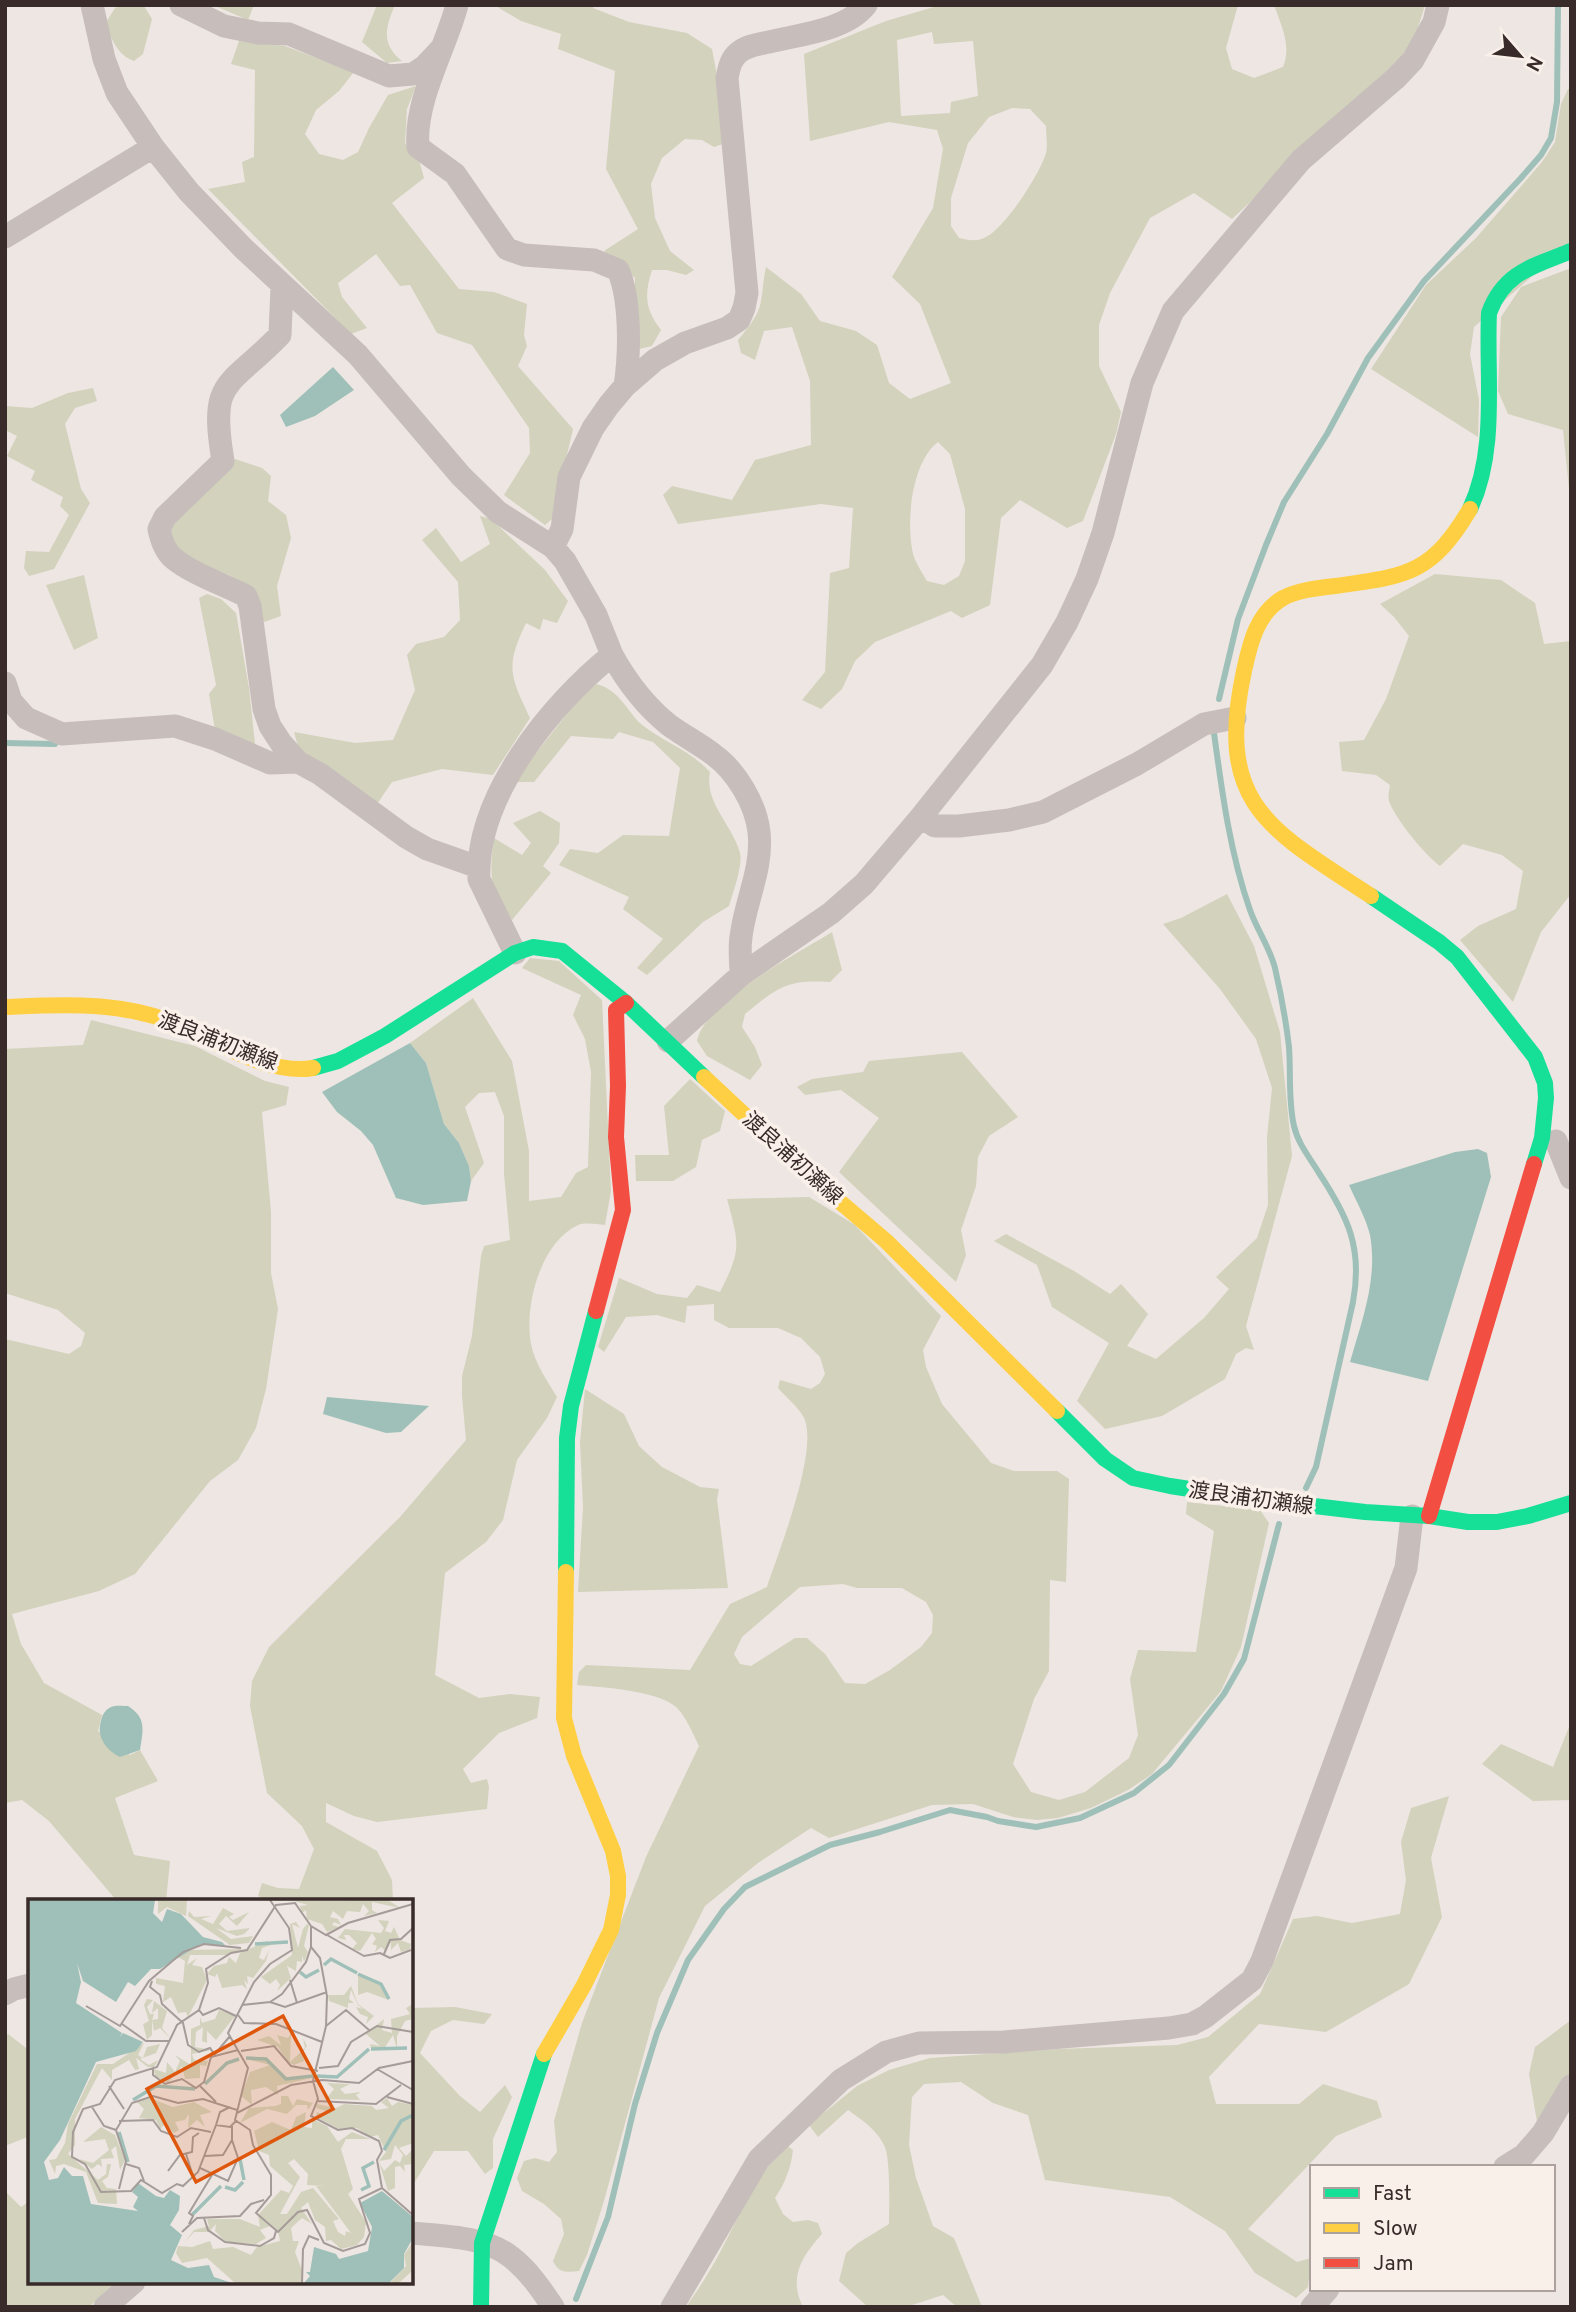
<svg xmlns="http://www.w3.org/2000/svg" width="1576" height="2312" viewBox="0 0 1576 2312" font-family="Overpass,'Noto Sans JP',sans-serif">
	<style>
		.green { fill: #d2d2bd; fill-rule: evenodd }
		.water { fill: #9fc0b9 }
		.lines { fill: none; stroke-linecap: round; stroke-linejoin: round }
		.stream { stroke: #9fc0b9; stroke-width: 6 }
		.street { stroke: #c7bebb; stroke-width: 23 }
		.fast { stroke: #16e098; stroke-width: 16 }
		.slow { stroke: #ffcf43; stroke-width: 16 }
		.jam { stroke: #f24e42; stroke-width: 16 }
		.labels { text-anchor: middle; stroke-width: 7; stroke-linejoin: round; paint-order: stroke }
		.street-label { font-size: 21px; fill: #382b29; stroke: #faf0ea }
		.inset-river { fill: none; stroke: #9fc0b9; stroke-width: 3.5 }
		.inset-road { fill: none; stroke: #a59b98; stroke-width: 2 }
		.view { fill: #df570d; fill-opacity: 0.15; stroke: #df570d; stroke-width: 3.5 }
		.inset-edge { fill: none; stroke: #382b29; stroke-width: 3.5 }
	</style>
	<rect width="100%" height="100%" fill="#eee6e2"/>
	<!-- green -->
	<path class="green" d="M123,5L144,6L152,19L143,54L134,61C117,55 112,39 105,24L115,8Z
		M213,5H254L248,20Z
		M377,5H395C385,28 381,44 402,61L387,63L362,42Z
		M494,5H594L593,8L629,22L687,33L712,49L716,70L723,144L714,147L702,140L685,139L662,158L651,184L655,218L670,251L694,270L686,275L667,270H652C644,295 645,309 661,330L652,346L635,350V278L604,251L638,229L606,169L615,71L558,49L561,34L521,21Z
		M941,5H1238L1226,48L1232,69L1254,78L1283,67C1292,46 1281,25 1274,5H1425L1416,34L1395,66L1232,219L1194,193L1150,218L1110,293L1099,325V366L1121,412L1116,434L1083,521L1067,528L1020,500L1001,518L990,605L962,618L951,611L875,642L855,661L842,689L821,709L802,700L825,672L830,573L849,568L853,508L821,504L678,524L663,495L672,486L732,500L755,460L811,445L810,381L792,327L764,331L755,360L741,353L738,340C746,330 756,319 760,306C763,293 763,280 766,267L801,294L820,321L856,331L877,345L889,383L910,399L951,383L920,304L892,277L933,208L943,149L937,130L889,122L810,141L804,54L886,21ZM932,32L934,44L973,41L978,96L951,102L950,113L901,116L897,40ZM1012,108L1030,109L1046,126C1046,134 1048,146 1046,153C1040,174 1005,228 986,237C977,242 968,240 959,238L951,226V198L968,143L989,117ZM938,442L950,454L965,509V561L959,576L944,585L927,581C923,574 917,565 914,557C905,526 911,462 938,442Z
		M239,41L285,46L354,72L339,91L316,110L305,134L319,154L343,160L358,152L369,128L388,95L416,86L407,109L405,143L419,160L424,178L392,203L459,289L494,292L527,304L524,335L527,346L518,366L573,429L552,519L545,525L504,495L530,453L529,428L472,345L437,333L410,285L400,286L376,254L338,283L342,297L367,328L351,334L208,189L245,182L242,162L254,157L255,70L231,64Z
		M1568,89H1571V242L1474,327L1470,354L1479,400L1478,437L1371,369L1426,285L1476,238L1542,162L1555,142L1561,104Z
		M1571,268V508L1563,430L1508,414L1498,391L1501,317L1521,287Z
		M93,388L97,401L75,408L65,424L81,489L90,503L54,569L29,576L24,568L26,551L49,552L69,515L60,506L63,497L31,480L35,471L7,456L17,436L5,430V406L32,408L68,393Z
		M235,459L262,468L271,476L268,501L286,515L291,538L277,586L281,616L264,622L252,590L231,576L198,563L174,547L165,531L175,515Z
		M480,516L491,519L545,570L568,601L557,623L543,619L540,630L526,623C505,667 510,675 530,718L493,775L442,769L392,782L377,804L299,750L294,732L355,743L393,740L415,690L407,655L416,644L444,637L460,620L458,582L422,540L436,528L461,562L490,544Z
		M1435,574L1501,580L1535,603L1544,644L1571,641V894L1541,932L1513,1002L1460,940L1478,926L1516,909L1523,871L1502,855L1463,844L1440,866C1426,856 1395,819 1389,801C1388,797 1389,791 1390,785L1376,775L1342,771L1339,742L1364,740L1386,699L1409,636L1394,617L1380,604Z
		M84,575L98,638L74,650L46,585Z
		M207,594L221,599L236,613L249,688L255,744L234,739L215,730L209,694L216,685L199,598Z
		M596,684C620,690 625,709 641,724C663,742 690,750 710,772C704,803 732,824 740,853C743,865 733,893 729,906L703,922L647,975L637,968L663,939L623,909L629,897L559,865L570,849L598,853L623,835L669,836L680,768L653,742L619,732L613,739L571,736L534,782H513L583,694Z
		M540,811L560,823L559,843L543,866L551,873L512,920C489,890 489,874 494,838L522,855L531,843L513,823Z
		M1227,894L1254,946L1280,1032L1292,1156L1246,1326L1254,1350L1246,1348L1236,1354L1225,1379L1162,1416L1105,1429L1077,1401L1109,1343L1052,1307L1037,1265L994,1241L1006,1234L1074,1271L1110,1294L1121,1284L1148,1314L1127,1346L1156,1359L1204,1318L1229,1289L1216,1277L1257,1238L1268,1205L1267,1137L1272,1088L1256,1039L1220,989L1163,924L1181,918Z
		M832,932L842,970L830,982C786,979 777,988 745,1014L742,1027L755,1047L762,1065L750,1080L707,1056L697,1041C705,1001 797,954 832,932Z
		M530,958L559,961L602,1000L611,1191L605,1225C597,1224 585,1222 578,1225C540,1243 524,1306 531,1344C534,1362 548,1382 557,1397L547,1418L517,1460L503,1520L486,1542L445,1573L435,1675L479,1698L510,1694L540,1697L537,1718L499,1733L463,1769L471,1783L487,1779L489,1787L487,1809L377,1822L354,1816L326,1803V1822L377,1851L392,1880L393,1901H268L258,1896L262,1883L278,1888L299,1889L314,1849L302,1826L267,1793L250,1706L252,1681L269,1647L400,1517L466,1440L462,1396V1376L472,1336L481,1256L484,1246L510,1240L504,1173V1116L495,1092L479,1093L465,1107L484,1163L471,1181L469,1166L459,1143L444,1124L426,1063L410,1043L473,998L512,1061L529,1151V1201L561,1197L576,1173L588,1167L591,1072L585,1039L573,1015L581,995L522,968Z
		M91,1020L195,1046L265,1081L289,1087L286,1105L262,1112L271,1212V1273L278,1309L266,1389L256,1428L238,1460L210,1481L135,1574L99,1591L12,1614L21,1644L44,1683L102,1715L98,1731L130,1755L140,1750L158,1781L115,1798L134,1855L170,1861L166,1901H117L49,1821L22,1800L5,1803V1339L69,1354L81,1346L85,1333L58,1310L5,1293V1049L83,1045Z
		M962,1052L1018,1117L989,1136L978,1157L976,1186L961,1230L966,1255L956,1282L839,1172L879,1118L841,1090L805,1095L797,1087L812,1079L863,1072L869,1061Z
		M690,1079L725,1111L720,1131L702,1140L696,1167L673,1181H636L635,1155H669L664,1106Z
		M809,1197L855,1225L941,1316L923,1350L926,1367L942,1404L991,1463L1014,1471H1057L1069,1479L1066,1582L1050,1580L1049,1671L1034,1699L1013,1764L1031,1792L1059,1800L1085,1792L1129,1758L1138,1735L1130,1679L1138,1650L1196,1652L1214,1531L1186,1514L1187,1502L1260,1510L1269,1523L1241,1647L1221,1691L1152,1774L1128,1790L1091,1808L1058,1818L1037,1820L1013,1817L973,1804L932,1805L829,1838L811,1828L758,1863L705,1906L659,1998L604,2201L587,2255L579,2271C567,2272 559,2274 553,2261L564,2234L561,2219L544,2204L522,2191L517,2178L524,2161L535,2158L549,2162L557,2152L554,2121L582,2023L646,1857L699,1746C693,1734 686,1716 676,1707C659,1691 601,1687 577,1685L579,1672L586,1665L690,1670L730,1604L767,1587C778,1553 821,1446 803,1416C797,1406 786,1397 778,1388L780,1380L811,1389L820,1383L825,1374L820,1357L801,1338L778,1328H729L714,1320V1304L687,1306L685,1323L657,1315L626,1317L604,1352L598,1347L619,1278L657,1294L687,1298L697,1285L720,1292C742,1249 739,1244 727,1199ZM843,1584L857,1588H902L926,1602L933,1615L932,1633L921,1647L890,1670L865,1684L845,1683L825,1654L807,1638H795L751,1666L740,1664L734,1654L742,1637L800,1587Z
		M585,1389L624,1414L639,1446L662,1467L700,1487L719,1489L717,1499L728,1588L578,1592L583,1507L580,1442Z
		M1569,1727L1571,1800L1533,1801L1482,1764L1501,1744L1553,1767Z
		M1449,1796L1431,1858L1442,1917L1409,1984L1326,2032L1259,2024L1209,2077L1216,2104H1299L1323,2084L1377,2101L1382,2117L1336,2136L1248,2229L1297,2262L1311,2258L1308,2287L1296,2298L1255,2273L1225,2231L1170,2197L1045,2180L1028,2115L993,2103L961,2082L924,2084L912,2097L909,2145L916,2178L933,2226L954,2238L982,2307H957L943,2295L906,2307H868L839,2281L846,2253L858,2243L889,2224C889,2207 891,2158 884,2145C876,2129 862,2120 848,2110L818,2137L809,2125L857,2086L889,2070L930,2058L1058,2049L1177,2045L1208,2037L1260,1994L1293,1919L1317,1916L1352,1923L1400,1914L1406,1880L1401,1842L1411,1808Z
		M455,2007L492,2014L484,2024L453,2020L431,2031L420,2053L460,2096L480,2112L505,2085L512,2097L493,2139V2168L485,2174L468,2151H434L411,2188V2008Z
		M1571,2020V2074L1537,2122L1529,2074L1535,2047Z
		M8,2034L30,2051V2136L5,2146V2036Z
		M786,2145L793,2150C791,2168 785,2183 775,2198L783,2214L793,2222L808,2220L818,2223L822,2234C802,2256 788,2277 803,2307H686C693,2296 701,2286 707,2275C734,2232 749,2182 786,2145Z
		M5,2191L21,2207L30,2201V2282H116L89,2307H5Z"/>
	<!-- water -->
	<path class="water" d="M333,367L354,390L315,416L286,427L280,415Z
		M410,1043L426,1063L444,1124L459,1143L469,1166L471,1181L467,1201L423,1205L396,1198L373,1145L361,1131L337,1112L322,1092Z
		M1478,1149L1487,1153L1491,1177L1428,1381L1350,1362C1362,1320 1378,1279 1370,1235C1366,1218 1356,1201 1349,1185L1455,1152Z
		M327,1397L429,1406L401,1432L386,1433L323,1414Z
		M128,1706C147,1718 143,1730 140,1750L120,1757C106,1750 96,1737 101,1721C102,1715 105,1710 111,1707C115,1705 123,1706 128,1706Z"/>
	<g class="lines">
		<!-- stream -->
		<path class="stream" d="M1219,699L1238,619L1266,545L1284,502L1327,434L1368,358L1424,281L1521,178L1541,155L1551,138L1557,102L1558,5
			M1214,733C1222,792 1230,853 1250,910C1257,930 1270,948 1275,968C1281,994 1286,1021 1289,1047C1291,1073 1288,1100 1294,1126C1298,1144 1310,1158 1319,1173C1348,1217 1363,1248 1353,1302L1316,1467L1306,1488
			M5,743L55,744
			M576,2299L608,2217L635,2104L657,2033L688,1960L724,1909L745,1887L830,1845L880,1832L950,1810L987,1817L998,1821L1036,1827L1080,1818L1134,1793L1169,1765L1224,1694L1244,1659L1279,1524"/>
		<!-- street -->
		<path class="street" d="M92,5L104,59L117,93L153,147L189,192L243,248L358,355L461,476L498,512L553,547L565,561L596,615L612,655C551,704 475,797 479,879L515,953
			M181,5L224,26L258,33L289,34L389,76L413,74L425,66L441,49
			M457,5C445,50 414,101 418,147L455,174L507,249L524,255L594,260L618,270C631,299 630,354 625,386
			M5,237L153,147
			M282,286L280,335C228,389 209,377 223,461L165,517L159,529C161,539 164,550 173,558C194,575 223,584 246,596L250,606L264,709L270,726L281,743L298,762L320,774L406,837L427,849L478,867
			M553,547L562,529L569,477L593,428L609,405L625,386L655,360L685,343L727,328L739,320L744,308L747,293L727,78C729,69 730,60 738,53C746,46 759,44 769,42C800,34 845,31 866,5
			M612,655C627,682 644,705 669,725C684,736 700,744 714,755C736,771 756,804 759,832C763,870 745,901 741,937C739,949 741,963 741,975
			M5,683L11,701L26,718L62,734L175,726L215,739L270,763L298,762
			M921,817L935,826H959L1009,820L1043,812L1137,764L1204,724L1235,718
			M668,1041L741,975L831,913L864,884L921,817L1042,665L1067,622L1087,579L1103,533L1142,383L1173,311L1301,160L1396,78L1413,60L1434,22L1438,5
			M1556,1141L1571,1178
			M5,1994L14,1989L30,1985
			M1505,2167L1524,2155L1543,2133L1571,2086
			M411,2233C443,2236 485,2236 511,2257C528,2270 541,2289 553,2307
			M105,2307L134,2282
			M672,2307L759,2159L841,2080L886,2052L919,2043L1004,2042L1169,2028L1192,2024L1205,2017L1252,1980L1262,1961L1406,1568L1412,1516
			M1312,2307L1328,2289"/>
		<!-- fast -->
		<path class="fast" d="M1470,509C1498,449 1486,377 1489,313C1504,272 1534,266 1571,251
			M1371,896L1439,942L1457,957L1535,1057L1545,1083L1546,1098L1542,1138L1534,1164
			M313,1068L338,1061L385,1036L515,953L533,947L562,951L626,1003L704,1077
			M1057,1411L1105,1459L1133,1478L1170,1486L1255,1499L1365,1512L1429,1516L1468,1522H1497L1528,1516L1571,1503
			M566,1572L567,1438L571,1406L596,1311
			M481,2307L482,2243L544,2054"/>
		<!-- slow -->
		<path class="slow" d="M1371,896C1269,829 1215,805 1244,671C1250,643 1257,613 1283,598C1298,590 1318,588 1335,586C1406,576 1431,575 1470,509
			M5,1007C53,1005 103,1002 150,1015C200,1028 261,1077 313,1068
			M704,1077L812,1178L886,1241L1057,1411
			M544,2054L584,1985L611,1930L618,1895V1876L613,1851L574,1756L564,1718L566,1572"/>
		<!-- jam -->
		<path class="jam" d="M596,1311L623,1210L616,1137L618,1086L616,1010L626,1003
			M1429,1516L1534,1164"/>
	</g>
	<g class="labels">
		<!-- street labels -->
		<g class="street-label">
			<text transform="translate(218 1041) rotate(21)" y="7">渡良浦初瀬線</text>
			<text transform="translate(793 1158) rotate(42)" y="7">渡良浦初瀬線</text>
			<text transform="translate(1251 1498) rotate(8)" y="7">渡良浦初瀬線</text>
		</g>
	</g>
	<!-- overview -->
	<g transform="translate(28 1899)">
		<rect width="385" height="385" fill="#eee6e2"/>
		<path d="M130,1H159L158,17L139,8L130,15ZM360,1L372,9L344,3V11L349,14L336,17L341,12L335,5L332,13L319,12L315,20L305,12L302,18L310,20L313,26L306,23L304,26L311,28L299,33L294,25L279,20L278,11L274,14L272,7L280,6L266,2ZM195,9L206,15L201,18L205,21L221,13L209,27L198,17L191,25L199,32L222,29L216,35L209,37L188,29L203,40L225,37L221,44L202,46L160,17L161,12L166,18L183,17L173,20L185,25ZM350,21L361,22L357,32L363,34L366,28L372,41L383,45L382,50L373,53L370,44L363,51V43L358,52L353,48L347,53L349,47L344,45L348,40L344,34L332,52L324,50L329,44L321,36H316L318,41L310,39L317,30L353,34L356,29ZM268,23L272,29L264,25L270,49L275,30L279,25L281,26L276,47L280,53L276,63L274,56V63L269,62L268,72L259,67L263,79L249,92L252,86L248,80L242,85L233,78L264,56L262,25ZM239,42L246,45L234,49L231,59L236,61L241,51L238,62L225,79L219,77L220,85L216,81L219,90L214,86L194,89L189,74L187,78L179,75L186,67L199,64L201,58L208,64L212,54ZM215,50L199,56H162L159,66L169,59L164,66L174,68L179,81L160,118L158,113L150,114L143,98L135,103L137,87L128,85V79L155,84L157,62L150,58L160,51ZM330,76L352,85L361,101L339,93L330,96ZM323,87L330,105L346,117L338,125L340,118L332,115L328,108L335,110L330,106L323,91L321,100L326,104H320V109L301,102L300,96H316ZM119,100L125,101L119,108L122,115H126L124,121L130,120V109L124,114L126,102L139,112L134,129L143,140L132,129L126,132L124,121V136L119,141L115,125L121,122L116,106ZM385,105V120L377,122L369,137V150L365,136L357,148L343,149L342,145L352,147L338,135L356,120L354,131L364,134L363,120L382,115L378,109ZM191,111L207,117L188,141L179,132V144L174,142L175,128L168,133L167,148L183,151L164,155L166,161L180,162L178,167L172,166V179L157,180L154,167L140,184L127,177L126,170L138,174L139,163L147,173L152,162L147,156L163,166V130L172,126V118L174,124L187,120ZM263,134L262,163L277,149L275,139L279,147L274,154L276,162L266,166L260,163L250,148L229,141L241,137L253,146L249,136L260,139ZM116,144L110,156L115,159L119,148L132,145L128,154L112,160L121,166L130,161L126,168H120L108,159L111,170L107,171L101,161L84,171V181L74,169L47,220V246L40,255L70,281L78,275L79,265H83L80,278L74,282L79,289L88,290L89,305L70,304L58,273L36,265L28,267L27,275L21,261L28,260L37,244L40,225L69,165H85ZM230,158L238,160L258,181L284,179L249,187L250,196L238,188L223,191L224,206L213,197L222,173L242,166L218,160ZM299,184L322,185L312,190L317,195L333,193L328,196L332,201L298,200L306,190ZM253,197H260L265,207L269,200L285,204L280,211L279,206H268L259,215L239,210L212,224L221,209L247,207L253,205ZM122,199L145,208L166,203L184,213L172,216L177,228L169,221L160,229L161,215L157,221L147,223L151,231L146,234L137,225L132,230L128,221L111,219L116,210L109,203ZM359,199L364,207L370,203L385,206V244L371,249L378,257L385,250V265L376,266L377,273L372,267L367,268V289L360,292L351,263L356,272L367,261L372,264L375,256L367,246L363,260L351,262L358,253L350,236L342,238L329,229L311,230L288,218L289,213L297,216L298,212L288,209L289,205L308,209L316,205L344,207L348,211L361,209L353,203ZM278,213L276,228L284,229V220L299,227L310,243L324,233L342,240H318L313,250L325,290L320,295L338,323L336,338L329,346L313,350L303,341L298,342L297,328L287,321L280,303L273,309L284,325L274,319L263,329L265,342H271L267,353L275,374L273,384H207L179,359L154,364L148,354L150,347L164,348L182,342L185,350L205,348L223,356L229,348L252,342L250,332L242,327L232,331L238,339L228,345L198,343L187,332L188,325L181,333H166L156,344L166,331L181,327L179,320H212L232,328L230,316L253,291L261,294L265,287L242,267L241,256L231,252L226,232L244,223L263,231L268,218ZM266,260L280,275L279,286L298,287H288L323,334L318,332L317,337L310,333L305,322L311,320L285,289L273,293L259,315H252L272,278L260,264ZM73,228L87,236L97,261L92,271L88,247L83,251L86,259L73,260L74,268L70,265L64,270L51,260L65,264L81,251L77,240L55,243ZM385,343V371L371,384H362L378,367L376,356Z" fill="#d2d2bd" fill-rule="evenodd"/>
		<path d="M0,1H127L125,14L134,23L139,10L153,15L175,38L194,43L198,47L173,45L132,70H123L107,87L100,83L88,103L55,82L49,64L53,83L48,104L94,134L92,138L95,134L115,143L108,152L68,163L32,241L16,263L21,281L30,279L36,268L44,277H55L63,305L110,312L105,308L110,298L104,293L110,284L128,297L136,299L142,291L152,297L151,311L142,326L154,336L143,361L160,369L181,366L186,378L204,384H0ZM354,292L385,318V339L376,355V369L361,384H276L282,377L278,373H282L286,348L308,355L311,360L340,352L344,328L332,304Z" fill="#9fc0b9"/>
		<path class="inset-river" d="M0,23L15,10L45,1M227,45L260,43M296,66L303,60L329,74M272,73L278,78L291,71M330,75L353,85L361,100M343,150L379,149M218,159L238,160L258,180L285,177M289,177L309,178L341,150M177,185L199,164L211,160M105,201L128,187L167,190M91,233L100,263M356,251L373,222L385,216M212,260L216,281M197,288L207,291L215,283M333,291L341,287L335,269L346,263M164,316L193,287"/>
		<path class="inset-road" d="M242,1L261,29L264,51L242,65L226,83L200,134L220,169L207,221L222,231L225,246L243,276V296L228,314L250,333L270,313L279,311L296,344L315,352L337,345L342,334L331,300L354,289L385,316M283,27V48L292,59L299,97L298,127L285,182L290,200L283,217L310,231L324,229L351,242L354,252L349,261L354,289M299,36L336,57L352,54L362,59L383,51M356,55L362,41L373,40L385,29M262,81L269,104M124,82L122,88L132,96L134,105L155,124L160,146L171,153L182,149L187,156M242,103L257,108L299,93M214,106L242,103L254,95L278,63L283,48M58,107L92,127L121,82L155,53L176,45L213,49M171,111L175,116L191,109L208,117M210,116L216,124L248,125L294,143M94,125L118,142H142M298,127L318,111L341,131M213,152L246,147L263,167L290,172M187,155L202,137M125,169V176L137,185L154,180L168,189L176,183L183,158L210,151M291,169L310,167L323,143L349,127L385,133M349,170L385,191M81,187L96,210M172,187L188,203M359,198L385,205M289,202L348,205L373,186M64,208L76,227L88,231M209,214L263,186L294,181L331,184L351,169L385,162M91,222L125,221L133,232L149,238L163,229L183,233M208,222L202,228L188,226L170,273L155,287L149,285L134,294L113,281L103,292L73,293L57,265L44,258L45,233L55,210L72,205L87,181L129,168L149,126L171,111L180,84L178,70L203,54L219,51L248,6L267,4L283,27L298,36L320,24L385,5M188,226L192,213L202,208M158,255L165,277M177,257L195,256L204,241V227M98,265L111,269L116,282M172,269L200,282L210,259L204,241M140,272L152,256L164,253L165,238L171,234M91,290L98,262L88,231L104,204L125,197L150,204L175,200L209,211M176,319L180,331L197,343L232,347L246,339L248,332M161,325L165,317L161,314L184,276M154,333L169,319L212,317L223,305L236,301M274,384L275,350L281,337L291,341"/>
		<path class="view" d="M255,117L305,210L168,283L119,190Z"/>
		<rect width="385" height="385" class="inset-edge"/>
	</g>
	<!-- border -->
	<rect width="1576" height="2312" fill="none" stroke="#382b29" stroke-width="14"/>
	<!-- legend -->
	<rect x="1310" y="2165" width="245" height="126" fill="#faf0ea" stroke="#aca19d" stroke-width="2"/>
	<rect x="1324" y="2188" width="35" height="10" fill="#16e098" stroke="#aca19d" stroke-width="2"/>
	<text x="1373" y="2200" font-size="21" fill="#382b29">Fast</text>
	<rect x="1324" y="2223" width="35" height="10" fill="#ffcf43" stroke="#aca19d" stroke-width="2"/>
	<text x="1373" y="2235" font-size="21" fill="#382b29">Slow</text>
	<rect x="1324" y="2258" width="35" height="10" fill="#f24e42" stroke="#aca19d" stroke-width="2"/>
	<text x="1373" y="2270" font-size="21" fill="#382b29">Jam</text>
	<!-- north arrow -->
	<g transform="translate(1520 56) rotate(118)" stroke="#faf0ea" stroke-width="5" paint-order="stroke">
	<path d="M0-5L12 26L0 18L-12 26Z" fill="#382b29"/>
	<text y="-10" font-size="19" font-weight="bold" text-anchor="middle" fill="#382b29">N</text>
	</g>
</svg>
